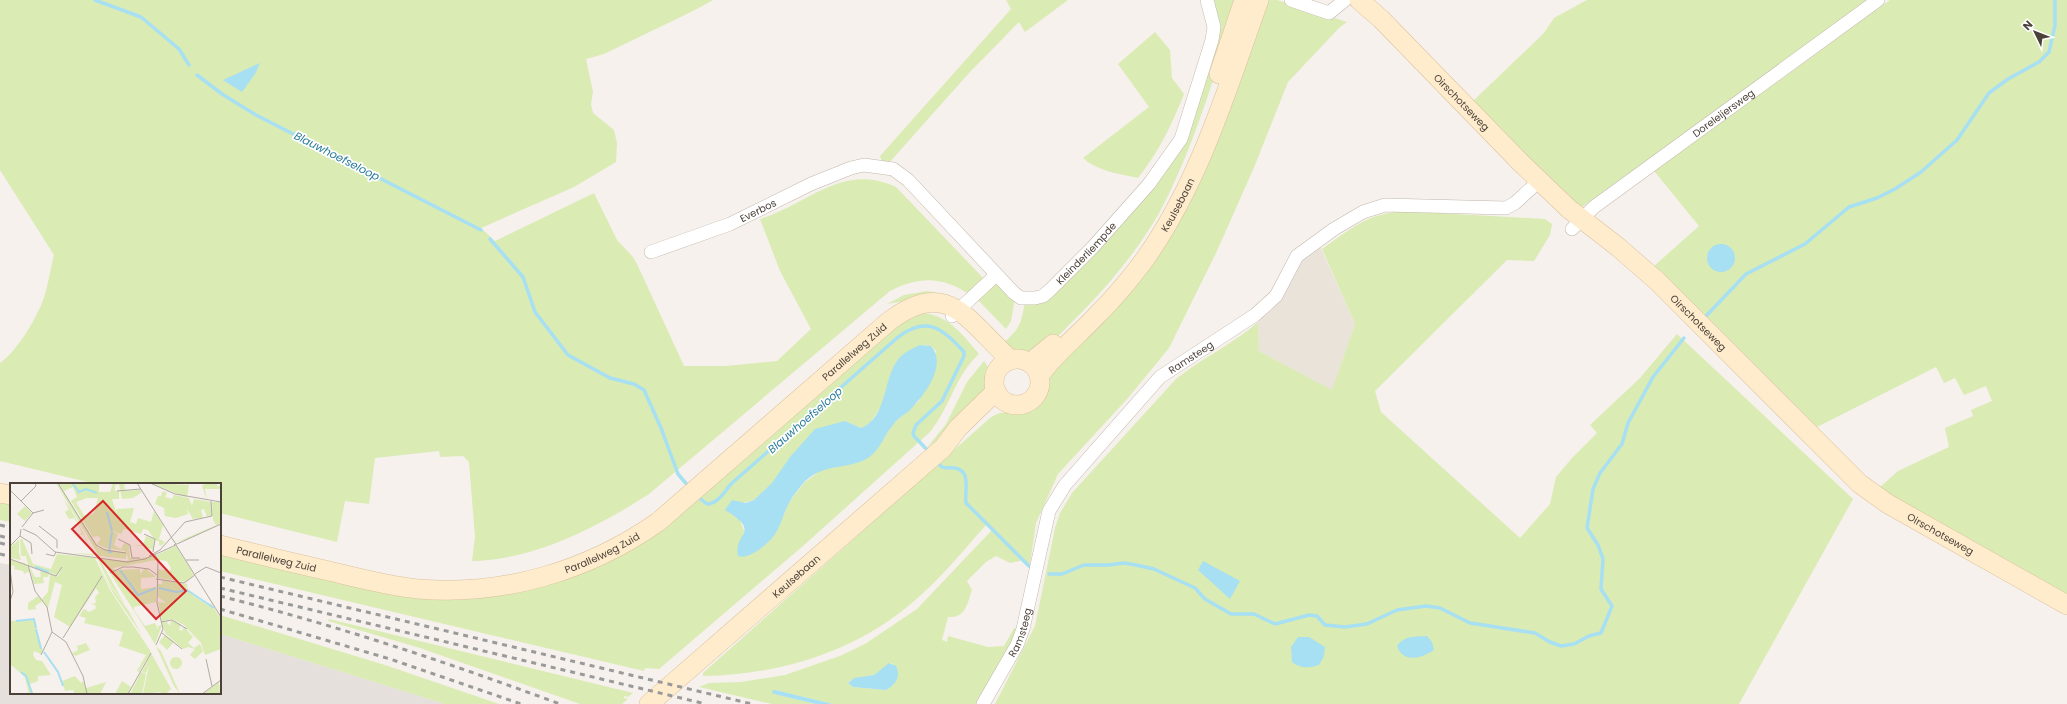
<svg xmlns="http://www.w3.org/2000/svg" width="2067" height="704" viewBox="0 0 2067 704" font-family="Poppins,sans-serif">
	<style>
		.residential { fill: #eae3da }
		.industrial { fill: #e6e0dd }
		.green { fill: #daebb4; fill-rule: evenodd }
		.water { fill: #a7dff3 }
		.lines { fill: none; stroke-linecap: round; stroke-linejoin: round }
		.stream { stroke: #a7dff3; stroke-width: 3.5 }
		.street-casing { stroke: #c2b8ad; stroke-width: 14 }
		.secondary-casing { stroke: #dac19d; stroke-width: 20 }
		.street { stroke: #fff; stroke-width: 13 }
		.secondary { stroke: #ffeccd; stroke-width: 19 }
		.rail { stroke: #9a9a9a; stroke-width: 3; stroke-dasharray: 5 5; stroke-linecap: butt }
		.labels { text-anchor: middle; stroke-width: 3.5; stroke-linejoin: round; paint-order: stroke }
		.street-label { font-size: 10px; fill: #4b4139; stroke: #fff }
		.water-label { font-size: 11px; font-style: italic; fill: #277a9a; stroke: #fff }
		.inset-river { fill: none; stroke: #a7dff3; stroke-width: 2 }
		.inset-road { fill: none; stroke: #b2aba4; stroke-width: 1 }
		.view { fill: #d62828; fill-opacity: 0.15; stroke: #d62828; stroke-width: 2 }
		.inset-edge { fill: none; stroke: #4b4139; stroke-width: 2 }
	</style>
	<rect width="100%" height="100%" fill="#f6f1ec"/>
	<!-- residential -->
	<path class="residential" d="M1319,244L1355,324L1332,391L1259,351L1258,322L1280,298L1299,260Z"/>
	<!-- industrial -->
	<path class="industrial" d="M0,563L11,565V693H220V634L445,704H0Z"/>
	<!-- green -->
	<path class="green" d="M0,0H713L693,11L604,54L586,59L593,92L591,104L593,113L614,130L617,143L616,162L574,187L481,228L495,241L594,193L617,240L633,257L637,264L684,366H725L777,361L811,329L780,271L760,219C809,204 842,162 896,187L986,281L971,295C943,277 921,275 890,291L649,494C598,527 534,560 472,561L475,537L469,462L463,456L440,457L439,451L375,458L369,504L345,501L337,542L220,513V484H96L0,461V363C17,351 34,322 42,303C48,288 50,270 54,255L0,170Z
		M1006,0H1068L1025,32L1019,22L969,73L888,164L882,161L880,156L1011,9Z
		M1213,0H1239C1215,72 1195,147 1158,215C1136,253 1106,288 1075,319C1051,343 1035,366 999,347C1019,329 1021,327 1025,301L1073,274L1194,113Z
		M1268,0H1277L1347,22L1339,28L1288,82L1255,165L1217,251L1169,348L1128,398L1058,474L1036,523L1030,564L1024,560L1010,563L996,556L986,562L967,581L972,590C967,604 966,618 948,617L942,640L947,642L948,636L988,647L1004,646L1014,628L1020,632L980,704H833L775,690L778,695L816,704H772L699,687L709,683L741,682L785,675L840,656L865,644L917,609L992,530L986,525C963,551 940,579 913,602C855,652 779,675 703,676V673L990,418C1001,410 1007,413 1020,412C1040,411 1046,394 1047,377L1132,280ZM891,663L897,668L894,684L886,690L853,687L848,683L851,680L874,675Z
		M1587,0H1871L1582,207H1575L1471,103L1544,33L1554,18Z
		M1890,0H2067V594L1890,496L1879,488L1898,471L1949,447L1945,428L1973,416L1971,410L1992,401L1986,386L1964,395L1955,378L1944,383L1936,367L1817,427L1706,316L1653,267L1699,226L1654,171Z
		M1155,32L1170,50L1172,78L1184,94C1171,126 1160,150 1138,178C1120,174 1097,171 1083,158L1149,107L1118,64Z
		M1403,211L1545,219L1552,224L1550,235L1534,261L1507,260L1375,391L1381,412L1520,538L1550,504L1556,477L1572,458L1597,433L1590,425L1640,378L1677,334L1853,499L1739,704H995L1035,626L1055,528L1060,513L1072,493L1176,379C1202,358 1233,344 1258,322L1259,351L1332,390L1355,324L1322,249C1351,229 1366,214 1403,211Z
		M994,285H999L1015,298L1011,321L1006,329L978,300Z
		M927,291L945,294L963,301L917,299L887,304L904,295Z
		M924,313C949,316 964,336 979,354C961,370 955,390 944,410C940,418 935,425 930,432L803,546L659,669L645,668L644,671L220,571V551L371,587L579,572L899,320ZM920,345L931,346L936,351L919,401L893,424L872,455L861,461L821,470L804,483L789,502L776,533L738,554L744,531L740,520L741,502C756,505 773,484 780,472L845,421L861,428L871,422Z
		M984,361C1008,390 945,432 926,449L946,424L967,382Z
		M0,498L11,501V522L0,520Z
		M220,615L385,665L499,704H445L220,634Z
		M329,619L633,693L628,697L624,696V698L628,699L622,704H580L420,648L328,621Z"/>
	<!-- water -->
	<path class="water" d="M260,63L255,74L242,92L223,80Z
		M1707 258a14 14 0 1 1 28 0a14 14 0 1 1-28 0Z
		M920,345L931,346C948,365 924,396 909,411C904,415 897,419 893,425C885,434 881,447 872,455C852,472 821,460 801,486C797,491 792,497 789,503C784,512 782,522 777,531C772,541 749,561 738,556C733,532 763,533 725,510L732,500L746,503L754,500L772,483L790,457L815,429L845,421L861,428C887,418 883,380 897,361C902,353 912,349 920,345Z
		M1203,561L1240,581L1230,599L1198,570Z
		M1427,636L1432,642L1434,650C1422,658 1403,664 1397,646C1405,635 1415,637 1427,636Z
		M1298,637H1309L1325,647L1324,656L1319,665C1308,668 1301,669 1292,662L1291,647Z
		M889,663L896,666C901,676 896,685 886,690L853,687L848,683L854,678L874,675Z
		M773,690H775L833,704H816L778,695L772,693Z"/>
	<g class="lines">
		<!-- stream -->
		<path class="stream" d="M95,0L141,17L179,49L189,65
			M197,75L222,94L256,115L481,230
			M490,239L523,277L535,312L568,355L610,378L634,384L644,390L661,428L678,474L689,487
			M1706,316L1746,274L1805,244L1849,207L1877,198L1895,189L1921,172L1957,140L1989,93L2008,79L2039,62L2049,52L2055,25V0
			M936,461L942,467C947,469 950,467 955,468C972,471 964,492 966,503L1029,566
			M697,496L707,504C719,503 724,492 731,484L897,338C926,315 943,328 964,352V356L942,401L916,425L913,433L914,436L930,453
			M1049,574H1062L1084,565H1109L1124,563L1136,565L1154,569L1195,588L1205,599L1231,614H1254L1275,624L1309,615L1317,616L1325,625L1345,627L1367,624L1397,610L1426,606L1440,608L1470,623L1535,633L1550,642L1561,646L1574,644L1589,636L1601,633L1612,606L1601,589L1603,559L1598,545L1587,528L1593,489L1600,473L1622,444L1628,423L1653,377L1684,338"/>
		<defs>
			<g id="street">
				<path d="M1291,0L1329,13L1345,0"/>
				<path id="s1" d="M1572,229L1594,207L1878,0"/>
				<path id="s2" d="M651,252L730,224L811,184L851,168L864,165L893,169L908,180L1014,293L1021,298H1035L1043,296L1050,290L1093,247L1149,184L1181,139L1212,40L1214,27L1207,0"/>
				<path d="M952,316L996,275"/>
				<path id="s3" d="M983,704L1017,645L1023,629L1049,511L1065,485L1160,377L1255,315L1276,296L1297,256L1334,229L1363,212L1385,205L1506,208L1515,203L1539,181"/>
			</g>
			<g id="secondary">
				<path id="s4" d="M1359,0L1381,19L1520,162L1569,209L1618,247L1657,281L1860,484L1888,504L2067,605"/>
				<path d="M1219,74L1244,0"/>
				<circle cx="1017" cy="382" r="23"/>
				<path d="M1030,363L1053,344"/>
				<path id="s5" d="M1040,375C1056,352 1079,335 1098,314C1115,297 1131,278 1145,259C1200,181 1227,89 1259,0"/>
				<path d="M0,493L11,495"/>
				<path id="s6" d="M220,545C256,554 293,563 329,571C358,578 388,586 418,589C504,596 588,571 658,522L888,322C948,275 968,322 1011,360"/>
				<path id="s7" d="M649,704L943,448L958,428L996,391"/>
			</g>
		</defs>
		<!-- street casing -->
		<use href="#street" class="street-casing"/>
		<!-- secondary casing -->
		<use href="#secondary" class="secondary-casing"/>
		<!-- street -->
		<use href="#street" class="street"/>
		<!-- secondary -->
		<use href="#secondary" class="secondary"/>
		<!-- rail -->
		<path class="rail" d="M0,525L11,528
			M0,536L11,539
			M0,543L11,546
			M0,554L11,557
			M220,577L752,704
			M220,588L706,704
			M220,596C336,625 449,663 560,704
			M220,609L390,659L521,704"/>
	</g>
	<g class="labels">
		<!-- street labels -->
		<g class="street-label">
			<text dy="4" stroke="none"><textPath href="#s4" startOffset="145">Oirschotseweg</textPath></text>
			<text dy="4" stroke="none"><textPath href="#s1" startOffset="191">Doreleijersweg</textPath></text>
			<text dy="4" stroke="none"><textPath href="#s5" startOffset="220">Keulsebaan</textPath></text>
			<text dy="4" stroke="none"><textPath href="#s2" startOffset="115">Everbos</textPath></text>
			<text dy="4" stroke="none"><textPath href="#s2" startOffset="525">Kleinderliempde</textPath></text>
			<text dy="4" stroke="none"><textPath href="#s4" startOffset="469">Oirschotseweg</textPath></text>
			<text dy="4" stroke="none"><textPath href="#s6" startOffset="717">Parallelweg Zuid</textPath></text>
			<text dy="4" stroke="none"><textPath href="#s3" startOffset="417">Ramsteeg</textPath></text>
			<text dy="4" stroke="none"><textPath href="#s4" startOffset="792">Oirschotseweg</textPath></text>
			<text dy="4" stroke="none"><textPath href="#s6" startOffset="393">Parallelweg Zuid</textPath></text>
			<text dy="4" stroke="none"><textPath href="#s6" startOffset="58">Parallelweg Zuid</textPath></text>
			<text dy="4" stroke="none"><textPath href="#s7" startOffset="195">Keulsebaan</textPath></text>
			<text dy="4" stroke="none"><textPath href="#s3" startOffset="81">Ramsteeg</textPath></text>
		</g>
		<!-- water labels -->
		<g class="water-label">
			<text transform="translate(337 156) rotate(27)" y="4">Blauwhoefseloop</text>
			<text transform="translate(805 420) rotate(-41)" y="4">Blauwhoefseloop</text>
		</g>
	</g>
	<!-- overview -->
	<g transform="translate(10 483)">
		<rect width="211" height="211" fill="#f6f1ec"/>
		<path d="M46,0H48L89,65L116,70V76L89,73ZM49,0H89V9H100L102,15L100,9L103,0H114L115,8L131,7L132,9L123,15L112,16L109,1L105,2V8H109V16H102L107,32L106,26L124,25L120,39L126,41L128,35L141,39L144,28L153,42L149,56L155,59L151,63L149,62V58H146L138,47L133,46L131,51L114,46L111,51L102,48L108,51L104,62L111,66L114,60L119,62L120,75L133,76L119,77L115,68L95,65L87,61L91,56L88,53L83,54L61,18L67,14L63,4L54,8ZM77,15H88L84,30L77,33L74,32L66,19ZM141,0L179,2L177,14L170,12ZM195,0H207V3H211V6H195L197,17L192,3ZM153,8L157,10L155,14L162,16L164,12L179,15L182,23L184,16L201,19L202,32L197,34L194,26L191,27L193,35L183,36L177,26L178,31L166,35L155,33L154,25L145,21L148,13H151ZM54,17L60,25L74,51L84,73L64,70L83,71L73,51L67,53L72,50L68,41L64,35L59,36L55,29H58L54,28L59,27ZM202,19H211V40L178,56L167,59H165L163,57L167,59L206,42L203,37ZM15,23L22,30L15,38L7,31ZM136,53L144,56L143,67L133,63H121L133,62ZM10,56H12L23,81L41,86L47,71L85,75L100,107L141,169L129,189L127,188L136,172L109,163L113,149L74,140L76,135L69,133L74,126L79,129L85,126L86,123L80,120L84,121L86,119L85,114L89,110L86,105L60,144L44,134L52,102L45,99L38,125L32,116L38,109L40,91L48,93L52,84L47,92L18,82L16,73H11ZM9,57V70L11,77L0,75V64ZM166,63L184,92L176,99L148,95V86L160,88L161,85L157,78L148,77L147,72ZM144,73L146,77L103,85L105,87L130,86V91L135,85L146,94L131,95V106L146,104V119L124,124V127L135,143L145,140L148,147V143L152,142L145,161L91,76L115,78ZM87,75H89L115,122L100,101ZM0,77L15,80L20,88L14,91L13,88L4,86L5,83L0,82ZM88,81L99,101L118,127L132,152L103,110ZM19,83L25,94H31L30,88L39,90L38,94H33L34,100L24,101ZM152,97L177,101L178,107L184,113L199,123L201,120L211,136V166L195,172L191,160L174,142L162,136L152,138L148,119L156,120L148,114V101H152ZM28,113L33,118L25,123L26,126L18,127V120ZM24,137L33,168L31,171L24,168L23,172L26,177L32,178L41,192L28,193V198L20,201L22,210L19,211L15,194L0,181V138ZM161,137L171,141L169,147L172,148L174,144L183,154L178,160L184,165L190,161L193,168L185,176L180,172L185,166L178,164L173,166L155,150L152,139L156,138L160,143ZM155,152L164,159L157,167L149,159ZM76,160L80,167L65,173L62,170L68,167L67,163ZM146,163L151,168L170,211L164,203ZM141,170L142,172L164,211L161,206L156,211L149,209L133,211L139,182L136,190L132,189ZM160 180a6 6 0 1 1 12 0a6 6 0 1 1-12 0ZM131,189L136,191L132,211H120ZM65,193L71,200L73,198L76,205L96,199L90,211H65L63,207L55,208L52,198ZM112,198L121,204L118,211H105ZM209,199L210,211H193Z" fill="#daebb4" fill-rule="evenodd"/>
		<path class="inset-river" d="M62,0L69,9L76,6L87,10M97,29L102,48M102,69H99L102,49M25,84L39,89M110,87L128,112L146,105M149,105L166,109L177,107L204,125M6,138L24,136L26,145M26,146L31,166M34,169L48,189L53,203M11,189L16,193L22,210"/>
		<path class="inset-road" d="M48,0L86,62L95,67L116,70M127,0L165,60M140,0L165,11L211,19M0,7L23,30M107,8L131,6M11,18L26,3L25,0M29,43L47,57V65M12,44L23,30L34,27M13,46L26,52L45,69L117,79L135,76L166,62V60L164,62M134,51L145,56L143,69M10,53L21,60L22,71M108,56L120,62L122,75H130M167,61L211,41M166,62L211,134M0,63L10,53L11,46M36,71L44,73L46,69M145,71L148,77L147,120L153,146L146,162M139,73L150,67L175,39L202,33L201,18M0,76L46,93L52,84M176,77H189M18,82L25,108L37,124L42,149L56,159L73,193L77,211M0,86L3,109L0,118M100,90L113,84H123L139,86L147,92M185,91L196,84L211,90M146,96L174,100L185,92M151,139L162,137L177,146M152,150L172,166M53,155L92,93M31,172L42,149M196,176L202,203M118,211L141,170M192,211L211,197"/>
		<path class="view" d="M93,18L176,108L146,136L62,46Z"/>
		<rect width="211" height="211" class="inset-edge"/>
	</g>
	<!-- north arrow -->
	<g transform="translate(2035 32) rotate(313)" stroke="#ffffff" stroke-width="3" paint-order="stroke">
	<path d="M0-3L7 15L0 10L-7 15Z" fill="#4b4139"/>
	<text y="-6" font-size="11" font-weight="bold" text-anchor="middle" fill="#4b4139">N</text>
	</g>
</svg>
